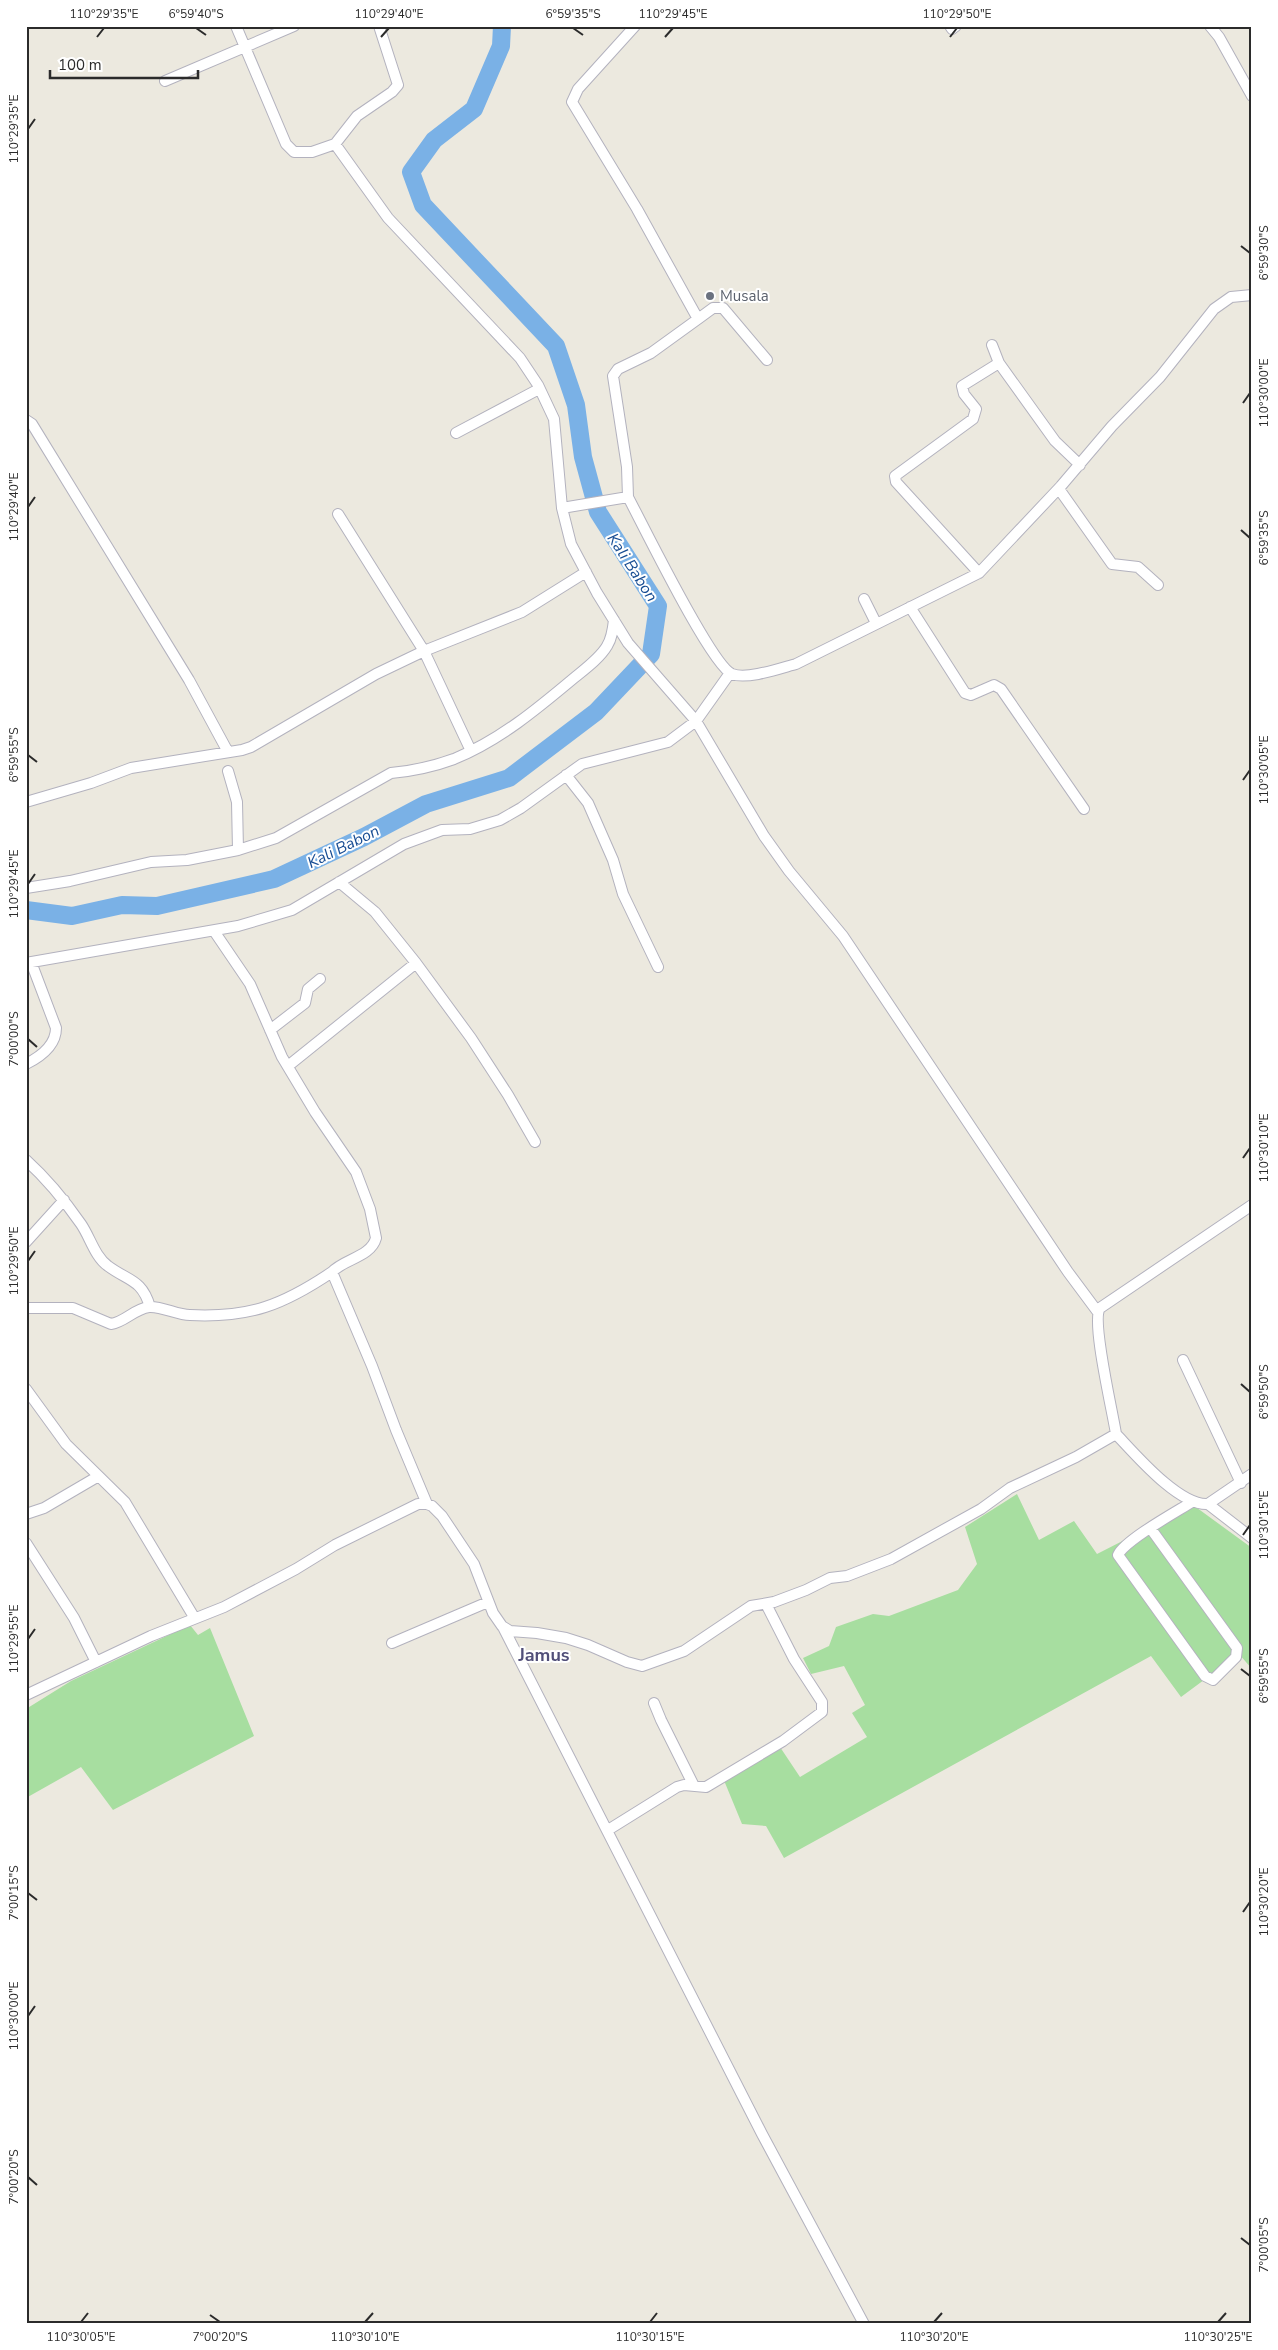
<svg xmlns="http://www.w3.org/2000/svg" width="1278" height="2350" viewBox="0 0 1278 2350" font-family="'Nunito Sans',sans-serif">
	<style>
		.green { fill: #a7dea0 }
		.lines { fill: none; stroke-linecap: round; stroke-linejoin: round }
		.river { stroke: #7ab1e6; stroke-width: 18 }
		.minor-casing { stroke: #b3b2be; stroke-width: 12 }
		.minor { stroke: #fff; stroke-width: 10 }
		.ticks { fill: none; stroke: #2b2b2b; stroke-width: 2 }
		.worship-dot { fill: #6b7280; stroke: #fff; stroke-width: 2 }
		.labels { text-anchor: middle; stroke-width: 4; stroke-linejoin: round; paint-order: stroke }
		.worship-label { font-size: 15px; fill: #5b616d; stroke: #fff; text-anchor: start }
		.water-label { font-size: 16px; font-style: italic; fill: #184d93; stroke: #fff }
		.quarter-label { font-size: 18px; font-weight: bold; fill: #514f79; stroke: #fff }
		.neatline { fill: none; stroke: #2b2b2b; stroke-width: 2 }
		.ticks-label { font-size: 12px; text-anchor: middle; fill: #2b2b2b }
	</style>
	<rect width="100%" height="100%" fill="#ece9df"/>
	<!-- green -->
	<path class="green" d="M1017,1494L1039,1540L1074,1521L1097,1554L1193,1505L1252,1548V1669L1239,1654L1181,1697L1151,1656L784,1858L766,1826L742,1824L723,1778L780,1747L800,1777L867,1737L852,1713L865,1705L844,1666L811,1674L803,1658L829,1646L836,1627L873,1614L889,1616L958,1590L977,1564L965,1527Z
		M190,1625L198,1635L210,1628L254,1736L113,1810L81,1767L26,1798V1709L71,1681Z"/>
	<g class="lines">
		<!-- river -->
		<path class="river" d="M26,910L72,916L122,905L157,906L274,879L364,837L426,804L509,778L596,712L651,654L658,606L598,512L583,457L576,405L556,346L423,205L411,172L434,140L474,109L501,46L502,26"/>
		<defs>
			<path id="minor" d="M236,26L286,144L294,152H312L335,144L357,116L392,92L398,85L379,26
				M635,26L578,89L572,102L637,209L698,319L713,308H723L767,360
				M950,26L952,29L956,26
				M1210,26L1219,37L1252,96
				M165,81L294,26
				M335,144L388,218L520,358L538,385L554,419L562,508L571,544L597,593L628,643L696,721L730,673
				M992,345L999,363L1055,441L1080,465
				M26,420L32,424L189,680L228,752
				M456,433L539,389
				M1059,489L1112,564L1138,567L1158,585
				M628,497C643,525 711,665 732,674C747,680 781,668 796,664L979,573L1061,486L1112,426L1160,377L1214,309L1231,297L1252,295
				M562,508L628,497L627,467L613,376L618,369L651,353L698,319
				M338,514L424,651L471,751
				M979,573L896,482L895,476L973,419L976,409L964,394L962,386L999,363
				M864,599L876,623
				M910,607L965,693L971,695L994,685L1001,689L1084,809
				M228,771L237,802L238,850
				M566,775L588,803L613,860L623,894L658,967
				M26,802L91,783L131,768L242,750L251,747L376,674L424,651L522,612L586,572
				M339,882L375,912L416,963L471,1038L508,1095L535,1142
				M26,888L70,881L151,862L187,860L238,850L276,838L391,773C412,771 435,766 454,759C500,740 537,709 574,678C585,669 600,658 607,646C612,638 613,629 614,620
				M214,931L250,984L282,1057L315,1112L356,1172L370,1209L376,1238C371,1257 344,1259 332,1272L372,1366L396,1430L427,1504
				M26,963L238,926L292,910L404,844L442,830L470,829L500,820L521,808L582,764L668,742L696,721L764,836L789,871L843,936L1068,1272L1097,1311
				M270,1030L305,1003L308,989L320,979
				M26,1064C40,1057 56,1045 56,1028L31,962
				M288,1066L416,963
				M26,1160C47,1179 65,1201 81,1224C90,1237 95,1257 108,1266C128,1281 142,1279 150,1307
				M26,1242L64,1200
				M26,1308H73L111,1324C125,1322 134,1309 149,1307C162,1306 177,1315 190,1315C250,1318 283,1305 332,1272
				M1183,1360L1241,1483
				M26,1389L66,1444L125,1502L194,1617
				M1116,1434C1135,1454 1179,1506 1208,1504L1252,1474
				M1208,1504L1252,1538
				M26,1514L44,1508L97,1477
				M1151,1529L1237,1648L1236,1657L1213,1680L1205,1676L1118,1555C1125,1540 1176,1512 1192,1502
				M26,1543L74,1618L96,1662
				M503,1627L762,2134L864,2324
				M392,1643L488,1602
				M26,1695L151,1636L224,1607L296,1569L335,1545L418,1504H427L432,1506L442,1516L474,1564L493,1613L502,1626L510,1631L537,1633L566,1638L588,1645L627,1662L642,1666L684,1651L751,1606L774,1602L806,1590L830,1578L847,1576L891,1559L981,1509L1010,1488L1076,1457L1116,1434C1113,1413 1091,1321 1100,1308L1252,1205
				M654,1703L661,1720L694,1786
				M608,1830L677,1787L684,1785L706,1787L783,1741L822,1712V1702L794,1659L766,1604"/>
		</defs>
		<!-- minor casing -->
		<use href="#minor" class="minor-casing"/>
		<!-- minor -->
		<use href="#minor" class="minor"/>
	</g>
	<!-- ticks -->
	<path class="ticks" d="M196,28L206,35M573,28L583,35M97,37L104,28M381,37L389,28M665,37L673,28M950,37L957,28M28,129L35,119M1241,246L1250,253M1243,403L1250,393M28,507L35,497M1241,530L1250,538M28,755L37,762M1243,780L1250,770M28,884L35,874M28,1039L37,1047M1243,1158L1250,1148M28,1261L35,1251M1241,1384L1250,1392M1243,1535L1250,1525M28,1639L35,1629M1241,1669L1250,1676M28,1893L37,1900M1243,1912L1250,1902M28,2016L35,2006M28,2177L37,2185M1241,2238L1250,2245M210,2315L220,2322M81,2322L88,2313M365,2322L373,2313M650,2322L657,2313M934,2322L942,2313M1218,2322L1226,2313"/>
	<!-- markers -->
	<circle class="worship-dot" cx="710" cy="296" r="5"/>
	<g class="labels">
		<!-- worship labels -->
		<g class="worship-label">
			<text x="720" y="301">Musala</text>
		</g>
		<!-- water labels -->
		<g class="water-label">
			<text transform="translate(633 567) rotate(57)" y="6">Kali Babon</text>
			<text transform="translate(343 846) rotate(-26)" y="6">Kali Babon</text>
		</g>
		<!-- quarter labels -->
		<g class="quarter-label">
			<text x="544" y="1661">Jamus</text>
		</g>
	</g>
	<!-- border -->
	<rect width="1278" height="2350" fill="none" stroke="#ffffff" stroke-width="55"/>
	<!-- scale -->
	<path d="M50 70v8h148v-8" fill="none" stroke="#2b2b2b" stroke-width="2.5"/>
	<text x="58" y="70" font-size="15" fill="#2b2b2b" stroke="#ffffff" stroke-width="4" paint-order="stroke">100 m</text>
	<rect x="28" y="28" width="1222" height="2294" class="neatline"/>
	<g class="ticks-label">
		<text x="104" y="18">110°29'35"E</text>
		<text x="196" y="18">6°59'40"S</text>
		<text x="389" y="18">110°29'40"E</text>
		<text x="573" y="18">6°59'35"S</text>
		<text x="673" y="18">110°29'45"E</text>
		<text x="957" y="18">110°29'50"E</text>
		<text transform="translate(14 129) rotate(-90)" y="4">110°29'35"E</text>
		<text transform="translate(1264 253) rotate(-90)" y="4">6°59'30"S</text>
		<text transform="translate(1264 393) rotate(-90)" y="4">110°30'00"E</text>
		<text transform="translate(14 507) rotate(-90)" y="4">110°29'40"E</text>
		<text transform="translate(1264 538) rotate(-90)" y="4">6°59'35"S</text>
		<text transform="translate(14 755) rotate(-90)" y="4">6°59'55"S</text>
		<text transform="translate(1264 770) rotate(-90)" y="4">110°30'05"E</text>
		<text transform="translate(14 884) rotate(-90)" y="4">110°29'45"E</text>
		<text transform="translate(14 1039) rotate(-90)" y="4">7°00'00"S</text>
		<text transform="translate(1264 1148) rotate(-90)" y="4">110°30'10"E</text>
		<text transform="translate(14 1261) rotate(-90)" y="4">110°29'50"E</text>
		<text transform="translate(1264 1392) rotate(-90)" y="4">6°59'50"S</text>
		<text transform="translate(1264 1525) rotate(-90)" y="4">110°30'15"E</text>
		<text transform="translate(14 1639) rotate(-90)" y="4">110°29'55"E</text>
		<text transform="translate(1264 1676) rotate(-90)" y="4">6°59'55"S</text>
		<text transform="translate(14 1893) rotate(-90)" y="4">7°00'15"S</text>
		<text transform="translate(1264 1902) rotate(-90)" y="4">110°30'20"E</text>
		<text transform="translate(14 2016) rotate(-90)" y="4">110°30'00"E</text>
		<text transform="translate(14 2177) rotate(-90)" y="4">7°00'20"S</text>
		<text transform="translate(1264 2245) rotate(-90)" y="4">7°00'05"S</text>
		<text x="81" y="2341">110°30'05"E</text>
		<text x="220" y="2341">7°00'20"S</text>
		<text x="365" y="2341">110°30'10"E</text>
		<text x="650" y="2341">110°30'15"E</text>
		<text x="934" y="2341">110°30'20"E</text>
		<text x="1218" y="2341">110°30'25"E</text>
	</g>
</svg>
